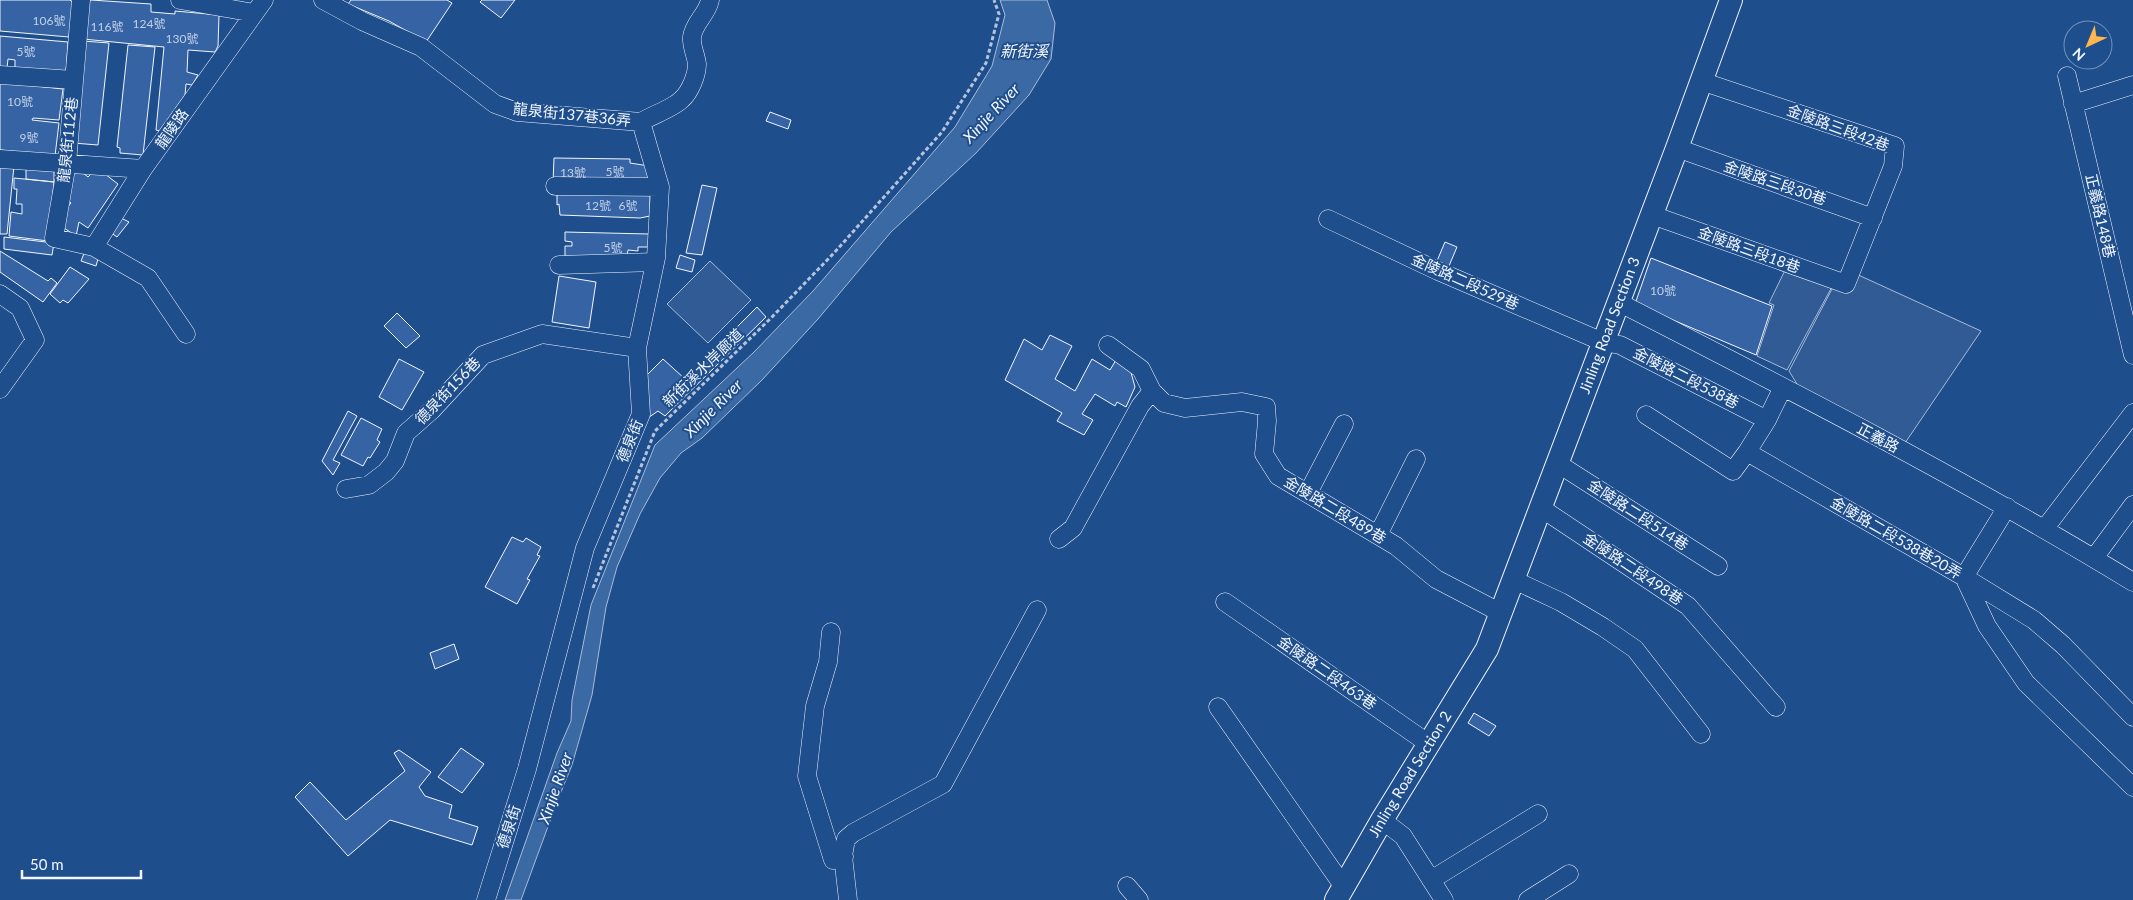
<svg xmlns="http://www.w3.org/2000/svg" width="2133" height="900" viewBox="0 0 2133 900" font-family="Lato,'Noto Sans TC',sans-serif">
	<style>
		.parking { fill: #305b95; stroke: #a8bbd7 }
		.water { fill: #3b69a3; stroke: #a8bbd7 }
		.building { fill: #3563a3; stroke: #f2f6ff }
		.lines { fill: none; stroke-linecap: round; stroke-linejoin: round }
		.minor-casing { stroke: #f2f6ff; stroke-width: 19 }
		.major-casing { stroke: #f2f6ff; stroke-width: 24 }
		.path { stroke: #b3c4dc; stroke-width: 3; stroke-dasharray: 4 2.5; stroke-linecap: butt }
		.minor { stroke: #1f4e8c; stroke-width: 18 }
		.major { stroke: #1f4e8c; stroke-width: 22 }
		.labels { text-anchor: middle; stroke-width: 4; stroke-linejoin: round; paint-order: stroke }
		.number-label { font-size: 12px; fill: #c3d1e8 }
		.street-label { font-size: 15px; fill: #f2f6ff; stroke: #1f4e8c }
		.water-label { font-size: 16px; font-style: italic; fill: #f2f6ff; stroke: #1f4e8c }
	</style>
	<rect width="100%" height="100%" fill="#1f4e8c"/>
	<!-- parking -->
	<path class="parking" d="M1791,258L1834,283L1787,370L1757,356L1774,305L1769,303Z
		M710,261L751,300L708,343L667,304Z
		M1843,268L1981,331L1903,446L1800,389L1789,371Z"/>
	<!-- water -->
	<path class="water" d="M1000,0H1047L1055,23L1051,59L1029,95L976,153L891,232L818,319L762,380L702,438L681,453L660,478L640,514L617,567L606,607L592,695L572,765L557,802L521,900H505L557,753L571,721L572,700L591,605L655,445L754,352L813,291L955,127L992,66L1005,15Z"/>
	<!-- building -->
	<path class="building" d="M0,0H70L73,3L69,37L0,31Z
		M91,0L151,4V12L175,14V11L219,15L218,46L215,52L188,50L187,72L198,75L192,85L186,84L185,95L160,131L156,130L164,47L83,39L87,3Z
		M351,0H447L452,3L426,42L389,21L348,4Z
		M482,0H515L501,18L480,2Z
		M0,36L68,42L66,73L15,68V60L8,59L7,68L0,67Z
		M83,41L109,43L98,145L73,143Z
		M128,45L155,47L143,155L120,153V148L117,147Z
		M0,82L63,89L59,120L33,118L32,120L59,123L55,156L0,150Z
		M770,112L791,120L788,129L766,121Z
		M554,158L630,159V163L649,166L650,185L553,183Z
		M0,164L14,166L7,234H0Z
		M76,167L88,177L97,168L118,184L88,228L79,222L76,236L64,228L65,210L71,203L67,199L69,174Z
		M26,169L54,171V182L26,179Z
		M14,178L54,182L48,241L9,236L11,212L22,214V204H16L17,189H14Z
		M702,185L717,188L702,255L686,253Z
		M557,190L650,192V216L640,218L560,215L559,204L557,205Z
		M121,218L129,222L117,237L110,232Z
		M565,232L649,234L648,247H638V251L628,250L627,257L565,256V246H572V242L565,241Z
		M4,237L54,243L52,255L4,249Z
		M1445,242L1457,247L1446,273L1434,268Z
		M0,251L48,281L51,278L57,283L43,302L0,272Z
		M85,251L99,255L96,266L81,261Z
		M680,255L695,260L692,272L676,268Z
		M1651,258L1772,306L1756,355L1635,304Z
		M70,267L89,279L68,303L63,300L60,303L50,294Z
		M559,276L596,282L589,328L552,322Z
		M757,307L766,317L665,416L658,411L645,420L642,380L663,359L685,379Z
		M397,313L420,336L406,348L384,326Z
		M1050,335L1072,346L1055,379L1075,391L1092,359L1110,370L1116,360L1130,369L1135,387L1126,407L1117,402L1115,406L1095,394L1082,414L1093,420L1084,435L1057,421L1062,413L1005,380L1024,339L1042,350Z
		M399,359L424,372L402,410L379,397Z
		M348,411L357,416L333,460L340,463L333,475L322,461Z
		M361,418L382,429L377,440L380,442L370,458L368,457L363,466L341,455Z
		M512,537L523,542L526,538L541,547L537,555L540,556L527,579L530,580L517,604L485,587Z
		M454,644L459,659L435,669L430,653Z
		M1474,713L1496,726L1489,736L1468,723Z
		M461,748L484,764L462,793L438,777Z
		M399,750L431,772L419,787L425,796L452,805L449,818L478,827L472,845L390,820L348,856L295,797L310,782L346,820L405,771L394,753Z"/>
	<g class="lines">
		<defs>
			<path id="minor" d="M81,0L67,163L54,238L94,247L148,278L186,334
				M180,0L254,13
				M323,0L362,21L421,47L495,104L517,112L641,122
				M0,75L74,80
				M2067,76L2133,355
				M2073,104L2133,85
				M641,122C652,115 674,108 682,99C690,92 697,75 697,64C696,55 691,46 692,37C694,22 707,15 710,0
				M1677,148L1873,218
				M0,159L143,169
				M555,186L660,187
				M1652,215L1846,284L1893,166L1895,146L1701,81
				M1328,219L1438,271L1603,342L1620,345L1767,420
				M94,247L143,169L264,0
				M559,265L655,262
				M0,294L20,308L35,340L0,389
				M1618,302C1792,391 1966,480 2133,582
				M1108,345L1141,369L1152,391
				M1646,415L1733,471L1747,452L1964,577L2034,620L2063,645L2133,717
				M1747,452L1767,420L1783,387
				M1557,463L1718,566
				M346,489L369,485L386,472L395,461L406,433L432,410L483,355L542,334L637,348
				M1308,493L1344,424
				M2007,507L1964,577L1987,626L2026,683L2133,787
				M1541,508L1688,606L1776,707
				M2045,528L2133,413
				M1378,535L1416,459
				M1059,539L1073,528L1140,406L1152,391L1164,403L1185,408L1242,402L1266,407L1267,421L1264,454L1278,476L1396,546L1436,579L1501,613
				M2094,558L2133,505
				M1514,580L1561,602L1603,627L1635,649L1701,734
				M1225,602L1429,744
				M831,632L828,662L815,706L807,776L833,860L844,857
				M1218,707L1344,887
				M1382,820L1403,836L1444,900
				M1431,880L1538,814
				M1127,886L1139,900
				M486,900L527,769L585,548L641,414L637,348L656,258L660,187L641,122
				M848,900L843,856L846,839L853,833L943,784L1037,610
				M1528,900L1569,874"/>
			<g id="major">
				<path id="s1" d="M1336,900L1382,820L1487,649L1677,148L1731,0"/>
			</g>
		</defs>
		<!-- minor casing -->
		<use href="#minor" class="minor-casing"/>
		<!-- major casing -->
		<use href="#major" class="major-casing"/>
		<!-- path -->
		<path class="path" d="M593,588L655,431L772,317L834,253L942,132L986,63L999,14L994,0"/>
		<!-- minor -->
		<use href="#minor" class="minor"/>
		<!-- major -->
		<use href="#major" class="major"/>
	</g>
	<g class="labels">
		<!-- number labels -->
		<g class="number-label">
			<text x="49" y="25">106號</text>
			<text x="149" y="28">124號</text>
			<text x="107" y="31">116號</text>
			<text x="182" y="43">130號</text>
			<text x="26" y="56">5號</text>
			<text x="20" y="106">10號</text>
			<text x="29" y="142">9號</text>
			<text x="615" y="176">5號</text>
			<text x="573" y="177">13號</text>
			<text x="598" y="210">12號</text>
			<text x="628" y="210">6號</text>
			<text x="613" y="252">5號</text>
			<text x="1663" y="295">10號</text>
		</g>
		<!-- street labels -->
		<g class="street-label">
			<text transform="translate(572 115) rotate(6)" y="5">龍泉街137巷36弄</text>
			<text transform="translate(1838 128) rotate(20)" y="5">金陵路三段42巷</text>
			<text transform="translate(172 129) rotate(-55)" y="5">龍陵路</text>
			<text transform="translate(68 140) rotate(-84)" y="5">龍泉街112巷</text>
			<text transform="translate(1775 183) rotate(19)" y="5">金陵路三段30巷</text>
			<text transform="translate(2100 216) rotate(77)" y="5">正義路148巷</text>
			<text transform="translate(1749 250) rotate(20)" y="5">金陵路三段18巷</text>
			<text transform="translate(1465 282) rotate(24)" y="5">金陵路二段529巷</text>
			<text dy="5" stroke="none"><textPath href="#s1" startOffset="639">Jinling Road Section 3</textPath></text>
			<text transform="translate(703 368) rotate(-44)" y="5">新街溪水岸廊道</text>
			<text transform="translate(1686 378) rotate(27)" y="5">金陵路二段538巷</text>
			<text transform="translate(448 391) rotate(-46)" y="5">德泉街156巷</text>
			<text transform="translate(1878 438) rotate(28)" y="5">正義路</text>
			<text transform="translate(630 441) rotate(-68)" y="5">德泉街</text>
			<text transform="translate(1335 510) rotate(31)" y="5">金陵路二段489巷</text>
			<text transform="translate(1638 515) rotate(33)" y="5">金陵路二段514巷</text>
			<text transform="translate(1896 538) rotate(30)" y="5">金陵路二段538巷20弄</text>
			<text transform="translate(1633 569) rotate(34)" y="5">金陵路二段498巷</text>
			<text transform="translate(1327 673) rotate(35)" y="5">金陵路二段463巷</text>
			<text dy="5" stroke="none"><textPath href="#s1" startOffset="146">Jinling Road Section 2</textPath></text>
			<text transform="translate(509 827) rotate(-72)" y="5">德泉街</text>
		</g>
		<!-- water labels -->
		<g class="water-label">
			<text x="1024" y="57">新街溪</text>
			<text transform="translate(991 113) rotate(-47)" y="6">Xinjie River</text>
			<text transform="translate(713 408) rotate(-45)" y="6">Xinjie River</text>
			<text transform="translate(555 788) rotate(-71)" y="6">Xinjie River</text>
		</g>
	</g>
	<!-- north arrow -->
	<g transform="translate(2088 45) rotate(224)"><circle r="24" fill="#1f4e8c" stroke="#7391ba"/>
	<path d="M0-4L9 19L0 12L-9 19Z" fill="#ffb74d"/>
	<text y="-8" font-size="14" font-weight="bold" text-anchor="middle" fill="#f2f6ff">N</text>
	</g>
	<!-- scale -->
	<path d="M22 870v8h119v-8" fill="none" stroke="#f2f6ff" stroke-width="2.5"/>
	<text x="30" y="870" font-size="15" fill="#f2f6ff" stroke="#1f4e8c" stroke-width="4" paint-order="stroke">50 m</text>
</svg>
